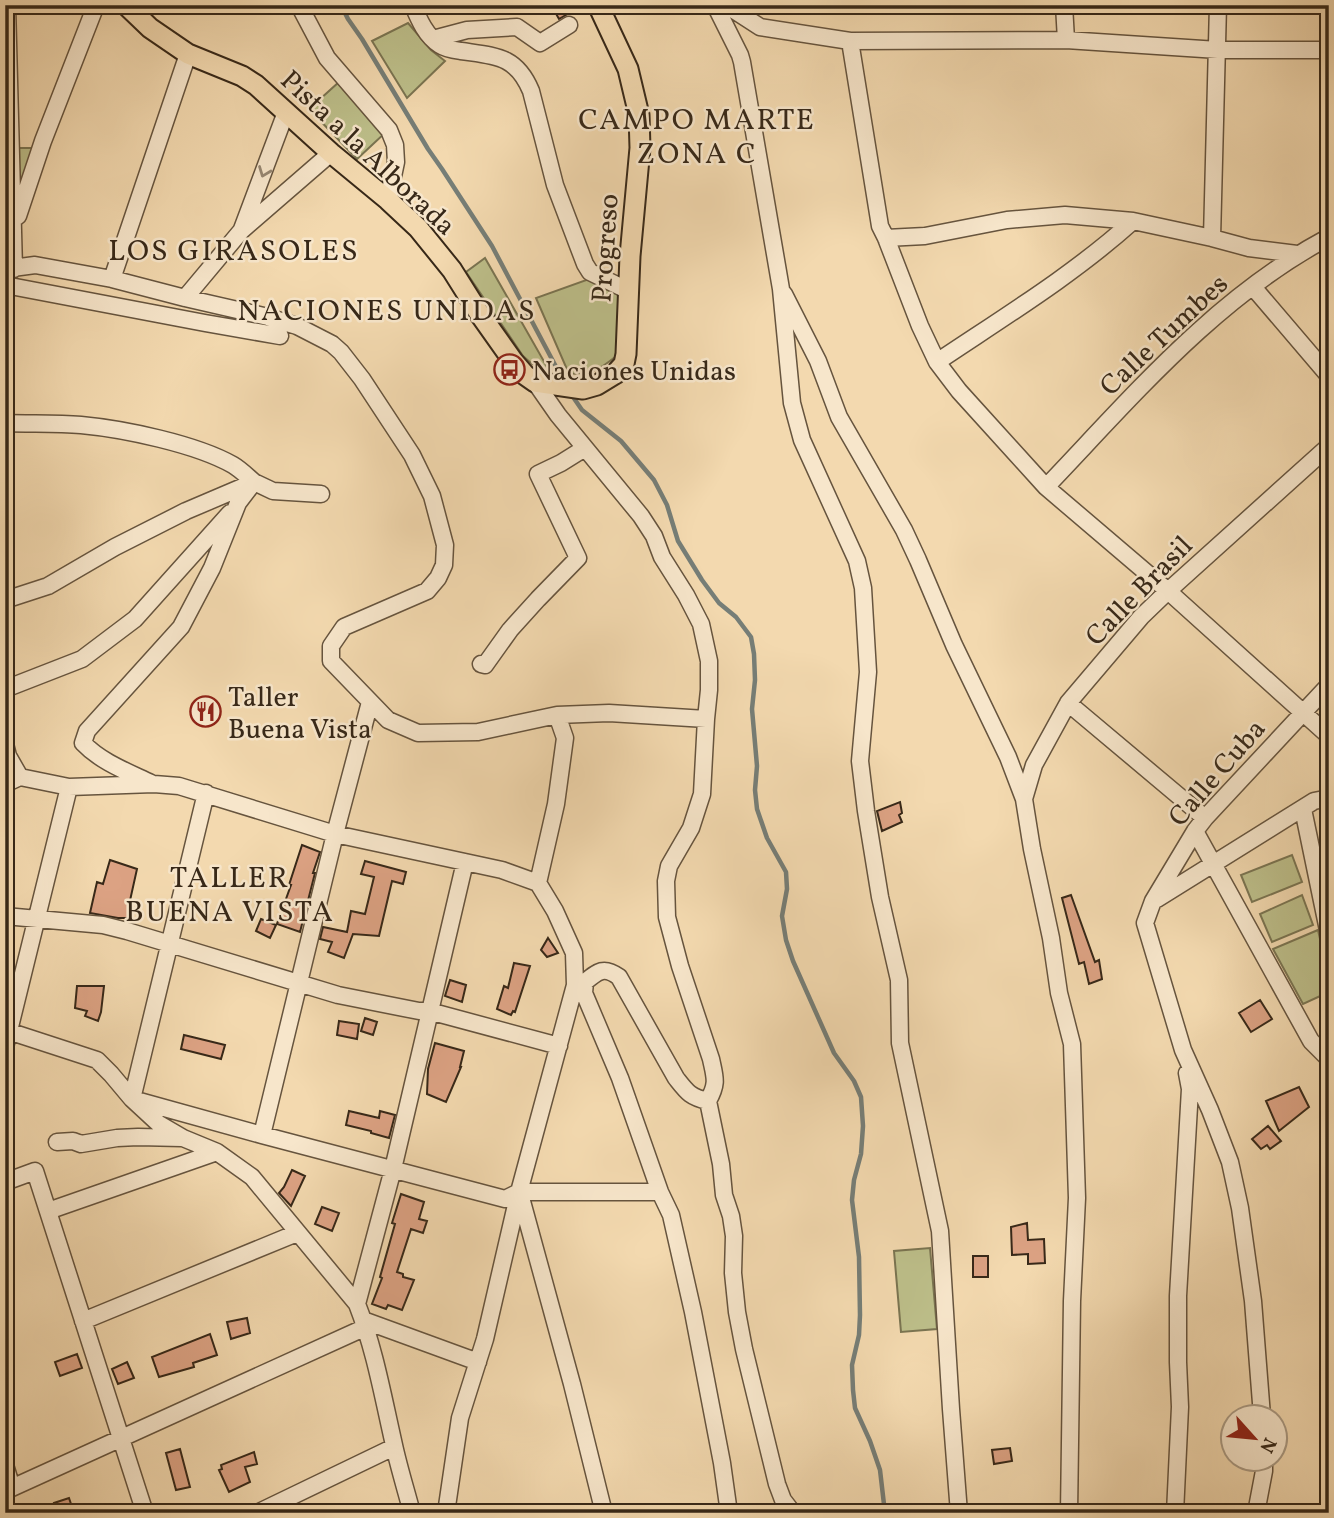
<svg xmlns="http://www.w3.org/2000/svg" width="1334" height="1518" viewBox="0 0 1334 1518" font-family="Vollkorn,serif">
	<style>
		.green { fill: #bdbf8a; stroke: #7a7451; stroke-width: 2 }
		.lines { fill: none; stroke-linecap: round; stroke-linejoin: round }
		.stream { stroke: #767e77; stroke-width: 4.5 }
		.building { fill: #dca283; stroke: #372818; stroke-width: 2 }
		.minor-casing { stroke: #66543e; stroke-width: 19 }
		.major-casing { stroke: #372818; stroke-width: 23 }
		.minor { stroke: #f7e6cb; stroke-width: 16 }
		.major { stroke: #f3d9af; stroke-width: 19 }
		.oneway { stroke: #978772 }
		.labels { text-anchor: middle; stroke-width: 5; stroke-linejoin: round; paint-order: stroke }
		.street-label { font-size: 28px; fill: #372818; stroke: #f7e6cb }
		.poi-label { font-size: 28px; fill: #372818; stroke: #f7e6cb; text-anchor: start }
		.neighbourhood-label { font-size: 30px; letter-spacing: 2px; fill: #372818; stroke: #f7e6cb }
	</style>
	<rect width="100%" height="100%" fill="#f3d9af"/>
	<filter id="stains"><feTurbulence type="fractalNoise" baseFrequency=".00286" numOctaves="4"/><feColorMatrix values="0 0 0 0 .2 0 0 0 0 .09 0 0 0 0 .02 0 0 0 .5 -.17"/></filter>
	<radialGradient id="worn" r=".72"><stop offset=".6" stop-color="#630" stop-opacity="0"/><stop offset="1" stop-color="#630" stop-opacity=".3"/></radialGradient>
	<!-- green -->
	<path class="green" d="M408,23L431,50L445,61L407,98L372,41Z
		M339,82L386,132L357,159L309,109Z
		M16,148H37L18,198Z
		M485,258L550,372L532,364L523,356L466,272Z
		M589,279L621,294L619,354C599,370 596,373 569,374L536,298Z
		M1292,855L1302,882L1252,902L1241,875Z
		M1302,895L1313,925L1272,942L1260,914Z
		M1318,930L1329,979V992L1303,1004L1273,949Z
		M930,1248L937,1329L901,1332L894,1251Z"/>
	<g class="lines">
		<!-- stream -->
		<path class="stream" d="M341,5L348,19L362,39L428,149L442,169L492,246L563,380
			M571,394L582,410L621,441L654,480L667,505L678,541L702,580L719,603L736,617L751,637L754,654L755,680L752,709L757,766L755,790L757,809L767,838L786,872L787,889L782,916L786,940L793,961L834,1053L854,1081L861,1097L863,1126L861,1154L854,1180L852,1200L859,1257L860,1315L859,1335L852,1365L853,1390L855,1408L870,1441L880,1470L885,1513"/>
	</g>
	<!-- building -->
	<path class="building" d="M551,5H583L559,19Z
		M900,802L902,813L899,815L902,822L882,831L877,811Z
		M302,845L320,852L313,873H315L300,932L277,924L291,885H289Z
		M110,860L137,869L129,905V918H118L90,913L97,882L103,884Z
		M365,861L406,872L403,884L392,881L379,936L353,934L344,958L328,952L332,942L320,939L323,927L347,932L351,911L365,914L374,877L361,874Z
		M1071,895L1095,962L1099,960L1102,979L1089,984L1084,962L1079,964L1062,898Z
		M261,919L276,925L270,938L256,931Z
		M548,938L558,953L547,957L541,950Z
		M514,963L530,966L515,1012L513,1011L511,1015L497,1009L504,986L508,988Z
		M450,980L466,985L462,1002L445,996Z
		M77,986H104L101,1012L98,1021L85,1016L87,1011L75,1008Z
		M1260,1000L1272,1019L1251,1032L1239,1013Z
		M365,1018L377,1022L373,1035L361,1031Z
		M339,1021L359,1024L357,1039L337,1035Z
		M184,1035L225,1045L221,1059L181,1049Z
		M435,1043L464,1051L460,1067H461L446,1102L427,1094L428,1069Z
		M1299,1087L1309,1107L1279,1131L1266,1101Z
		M349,1111L379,1118L380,1111L395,1115L389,1138L371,1133V1131L346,1125Z
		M1268,1126L1281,1141L1270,1149L1267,1145L1261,1149L1252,1139Z
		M292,1170L305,1176L291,1206L279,1193L284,1187Z
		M401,1194L424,1202L419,1219L427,1221L423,1233L411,1229L397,1272L403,1274V1277L414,1280L402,1310L388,1305L386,1309L372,1304L382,1278L380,1277L395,1224L392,1223Z
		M322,1207L339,1213L332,1231L315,1224Z
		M1027,1223L1028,1240L1044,1239L1045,1263L1028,1264V1254L1012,1255L1011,1227Z
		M973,1256H988V1277H973Z
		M247,1318L250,1333L231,1339L227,1322Z
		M210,1334L217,1355L193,1363L194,1367L159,1377L152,1357Z
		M77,1354L82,1368L60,1376L55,1362Z
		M127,1362L134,1378L118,1384L112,1369Z
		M1010,1448L1012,1461L994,1464L992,1450Z
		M180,1449L190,1487L176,1490L166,1453Z
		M254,1452L257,1464L245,1467L250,1482L229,1492L219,1470L222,1469L221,1465Z
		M69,1498L74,1513H57L54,1503Z"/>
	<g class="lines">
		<defs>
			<path id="minor" d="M7,5L14,269
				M299,5L327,58L389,130L395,145L396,162L388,200
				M413,5C419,20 426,36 440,45C446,49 454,50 461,51C495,56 516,55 531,91L555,185L585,264L590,272L629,291
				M715,5L740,55L742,62L781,289L792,403L802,440L857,561L863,588L868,672L860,761L866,811L880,897L899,980L900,1043L940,1231L951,1409L959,1513
				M726,5L760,27L850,41L1066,40L1218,50H1329
				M1064,5L1066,40
				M433,39L467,30L517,27L540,43L569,25
				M850,41L880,226L886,238L920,326L937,362L959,391L1046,487L1168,591L1329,736
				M18,216L43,141L96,5
				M242,229L286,112
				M886,238L925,236L1007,220L1065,215L1133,221L1212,238L1249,248L1297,254
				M1212,238L1218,5
				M5,269L35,265L112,279L185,298L268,317L297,326L332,344L341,352L362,379L412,455L432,496L445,545L444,565L438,578L427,591L344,627L331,646V661L388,720L418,733L478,732L557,715L609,713L706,719
				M112,279L188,54
				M5,285L205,323L280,336
				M1253,287L1329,376
				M784,294L818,361L839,417L904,530L918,560L954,645L1008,757L1024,799L1032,849L1051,938L1059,993L1072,1044L1077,1198L1072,1301L1069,1513
				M185,298L241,231L331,153
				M937,362C1004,317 1073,275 1133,221
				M535,382L558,415L641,516L654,536L662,557L686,595L701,624L709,661V690L706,719L702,794L691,828L669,866L666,881L667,917L680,966L711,1059C715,1078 718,1083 708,1101C690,1097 687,1092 676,1078L619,977C604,966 598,971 585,982L584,993L620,1078L660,1192L671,1215L693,1312L722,1463L729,1513
				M5,423C30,424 56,423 81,425C124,429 196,444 233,465C240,469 247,476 254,482L238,503L212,568L181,627L87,731L83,743C101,762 128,772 151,783
				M1046,487C1133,396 1216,297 1329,237
				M5,600L48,586L115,547L186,511L254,482L273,491L321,494
				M481,664L485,665L510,630L538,599L578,558L538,474L561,463L585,448
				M5,689L82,659L135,619L230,513
				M1068,703L1205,818
				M5,744L8,756L20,777
				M5,784L20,777L69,787L154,784L179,786L335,834L502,870L538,883L555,911L574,953L575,985L519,1192L485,1339L460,1418L446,1513
				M206,793L132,1099L262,1135L505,1199L519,1192H660
				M1024,799L1034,765L1068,703L1141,617L1168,591L1329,446
				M1303,809L1329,935
				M1195,831L1311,1041L1329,1059
				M538,883L556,804L565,738L557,715
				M1157,899L1314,801L1329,798
				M5,916L103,925L127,931L338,995L419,1011H429L559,1046
				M5,1030L97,1060L111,1074L132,1099L159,1124L183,1138L217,1152L252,1177L357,1304C375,1350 383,1397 394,1445C399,1468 406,1490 412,1513
				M5,1047L69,787
				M708,1101L721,1164L724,1195L731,1216L734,1236L733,1273L737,1312L744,1349L777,1484L783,1500L793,1513
				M262,1135L335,834L370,702
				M57,1142L73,1141L81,1144L117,1138L138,1137L182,1138
				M5,1182L35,1171L145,1513
				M520,1194L572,1384L604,1513
				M48,1211L217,1152
				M357,1304L393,1169L465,862
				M363,1320L478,1362
				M83,1321L297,1233
				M1262,1416L1253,1301L1240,1208L1230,1162L1210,1110L1183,1050L1145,923L1153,901L1195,831L1205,818L1329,685
				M5,1465L12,1488
				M5,1491L366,1327
				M257,1513L394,1447
				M1175,1513L1180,1407L1178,1362V1296L1190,1089L1187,1073
				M1256,1513L1264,1471V1458"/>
			<path id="major" d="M126,5L150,28L188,54L242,76L256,85L331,153L388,200L418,228L452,270L479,313L513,361L525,375L535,382L583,389L597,385L615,374L624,364L626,354L630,256L640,148L639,115L628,69L598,5"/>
		</defs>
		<!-- minor casing -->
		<use href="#minor" class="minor-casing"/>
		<!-- major casing -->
		<use href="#major" class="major-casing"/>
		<!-- minor -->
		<use href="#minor" class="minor"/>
		<!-- major -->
		<use href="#major" class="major"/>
	</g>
	<!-- one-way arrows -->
	<defs><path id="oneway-chevron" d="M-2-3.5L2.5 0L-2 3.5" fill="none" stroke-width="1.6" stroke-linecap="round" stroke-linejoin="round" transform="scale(1.75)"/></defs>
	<use class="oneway" href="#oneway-chevron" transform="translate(264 172) rotate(111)"/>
	<!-- icons -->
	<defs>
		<symbol id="bus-ring" viewBox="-11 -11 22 22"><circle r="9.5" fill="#f7e6cb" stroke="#8f2418" stroke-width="1.5"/><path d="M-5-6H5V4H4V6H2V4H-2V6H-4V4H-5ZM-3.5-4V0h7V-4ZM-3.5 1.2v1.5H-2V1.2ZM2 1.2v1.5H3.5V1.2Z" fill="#8f2418"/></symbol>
		<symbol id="restaurant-ring" viewBox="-11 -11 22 22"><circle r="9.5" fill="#f7e6cb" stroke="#8f2418" stroke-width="1.5"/><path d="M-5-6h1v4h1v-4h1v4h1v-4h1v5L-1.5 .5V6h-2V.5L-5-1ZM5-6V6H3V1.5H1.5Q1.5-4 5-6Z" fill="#8f2418"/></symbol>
	</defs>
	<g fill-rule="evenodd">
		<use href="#bus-ring" x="492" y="352" width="35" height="35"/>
		<use href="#restaurant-ring" x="188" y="694" width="35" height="35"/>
	</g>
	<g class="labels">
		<!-- street labels -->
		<g class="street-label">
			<text transform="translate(369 152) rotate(43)" y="10">Pista a la Alborada</text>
			<text transform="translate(604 248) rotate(-86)" y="10">Progreso</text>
			<text transform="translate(1163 334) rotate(-43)" y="10">Calle Tumbes</text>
			<text transform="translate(1138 590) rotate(-46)" y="10">Calle Brasil</text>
			<text transform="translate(1216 772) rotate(-49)" y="10">Calle Cuba</text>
		</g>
		<!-- poi labels -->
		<g class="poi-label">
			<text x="532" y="380">Naciones Unidas</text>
			<text x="228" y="706">Taller<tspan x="228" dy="32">Buena Vista</tspan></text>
		</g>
		<!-- neighbourhood labels -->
		<g class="neighbourhood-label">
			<text x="697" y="129">CAMPO MARTE<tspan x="697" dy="34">ZONA C</tspan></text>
			<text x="234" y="260">LOS GIRASOLES</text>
			<text x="387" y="320">NACIONES UNIDAS</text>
			<text x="230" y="887">TALLER<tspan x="230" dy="34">BUENA VISTA</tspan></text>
		</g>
	</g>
	<!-- margin -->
	<rect width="1334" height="1518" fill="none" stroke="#f3d9af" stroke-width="28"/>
	<rect x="7" y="7" width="1320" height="1504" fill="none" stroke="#372818" stroke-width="3.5"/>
	<rect x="14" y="14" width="1306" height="1490" fill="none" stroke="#372818" stroke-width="2"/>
	<!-- north arrow -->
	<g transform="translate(1254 1438) rotate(117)"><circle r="33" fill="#f7e6cb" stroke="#aa9a83" stroke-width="2"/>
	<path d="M0-5L12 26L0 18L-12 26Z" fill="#8f2418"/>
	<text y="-10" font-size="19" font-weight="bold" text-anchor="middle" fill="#372818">N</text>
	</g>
	<rect width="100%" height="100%" filter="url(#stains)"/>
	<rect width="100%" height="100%" fill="url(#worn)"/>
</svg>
